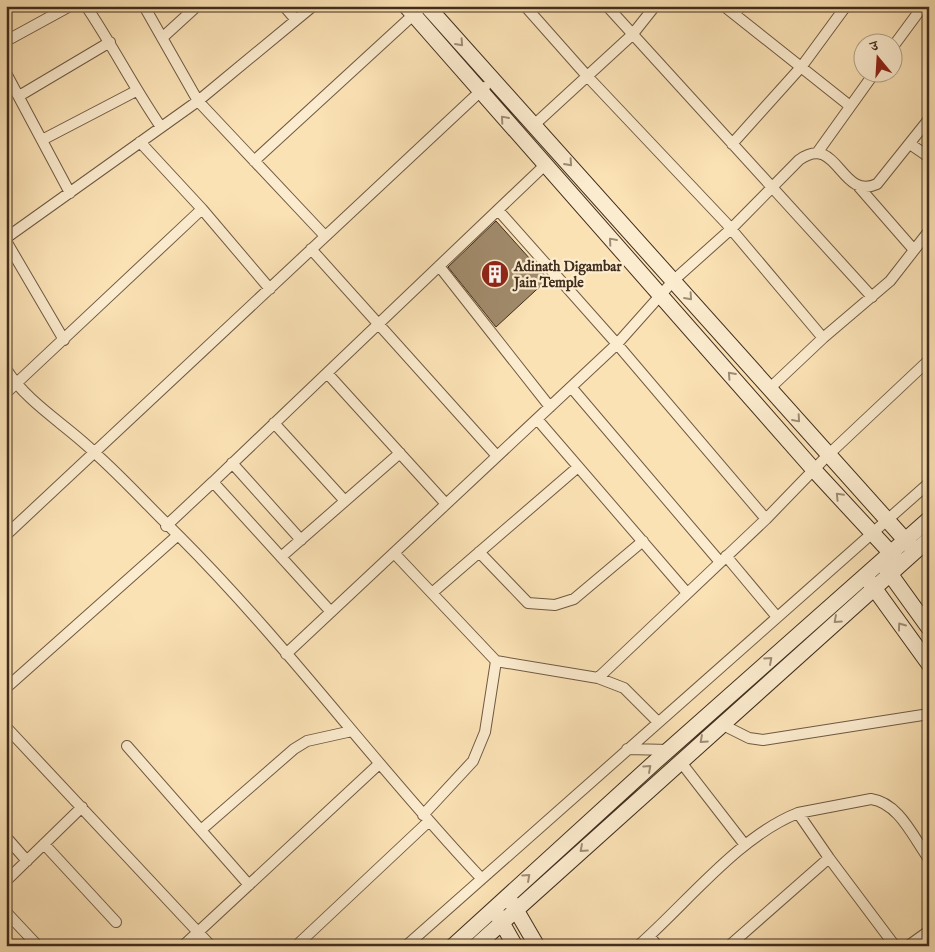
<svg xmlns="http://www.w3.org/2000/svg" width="935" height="952" viewBox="0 0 935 952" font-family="'IM FELL English','Noto Serif Devanagari',serif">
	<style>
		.building { fill: #a18b6c; stroke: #402d1d }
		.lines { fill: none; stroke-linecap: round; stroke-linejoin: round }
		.street-casing { stroke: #6f5a43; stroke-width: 12 }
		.secondary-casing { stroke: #402d1d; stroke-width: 17 }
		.street { stroke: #fceccf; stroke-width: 10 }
		.secondary { stroke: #fceccf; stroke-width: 15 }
		.oneway { stroke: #9e8c76 }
		.labels { text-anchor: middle; stroke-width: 4.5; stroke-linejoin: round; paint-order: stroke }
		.poi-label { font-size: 14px; font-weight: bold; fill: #402d1d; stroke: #fceccf; text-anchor: start }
	</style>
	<rect width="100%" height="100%" fill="#fbe2b5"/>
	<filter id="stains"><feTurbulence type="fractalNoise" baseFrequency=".004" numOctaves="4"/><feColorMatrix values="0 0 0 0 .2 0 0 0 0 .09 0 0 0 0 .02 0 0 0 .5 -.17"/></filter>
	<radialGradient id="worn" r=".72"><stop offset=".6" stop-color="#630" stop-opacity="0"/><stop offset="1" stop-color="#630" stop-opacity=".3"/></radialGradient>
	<!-- building -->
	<path class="building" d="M496,221L548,279L496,327L448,267Z"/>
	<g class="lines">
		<defs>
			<path id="street" d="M86,6C113,46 134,88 161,127
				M144,6L198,101L325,236
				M284,6L296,20
				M525,6L587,76L726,223L823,338
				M607,6L872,297
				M724,6L850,106
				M735,14L741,6
				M162,38L197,6
				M6,41L70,6
				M892,48L923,6
				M6,73L70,193
				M19,96L110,42
				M534,125L632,35L655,6
				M42,140L136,91
				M140,142L202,209L270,289
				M732,144L802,66L846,6
				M910,144L929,157
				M817,153L875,72
				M254,161L423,6
				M859,187L914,250
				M498,210L617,344L766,519
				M6,238L198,101L313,6
				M6,241L64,340
				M311,249L497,456
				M439,266L550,407
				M6,369C28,404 67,425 96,454C125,480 151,509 179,536C287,644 376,767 481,878
				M327,373L545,165
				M571,387L720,562
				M770,388L823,338L890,281L929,231
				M6,393L202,209
				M537,419L687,593
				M274,423L345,501
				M232,463L301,540
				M213,482L327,373L446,504
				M166,526L213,482L331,612
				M6,535L485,87
				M479,552L528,603L555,605L574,599L643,541
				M394,553L496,661L485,732L473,761L423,815
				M726,556L777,617
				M281,557L400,453
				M432,593L578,467
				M286,654L617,344L674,280L731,229L799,160C838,132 840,201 877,184L929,119
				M496,661L598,678L624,688L658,722
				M598,678L766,519L828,455L929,360
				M6,688L178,535
				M721,724L749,738L763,740L929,714
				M6,727L211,946
				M127,746L249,885
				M627,749L669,750
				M680,761L745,845
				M798,813L829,858L895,946
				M201,830L294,749L307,741L352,731
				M6,837L27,861
				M44,844L116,922
				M6,881L82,807
				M6,912L38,946
				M650,936L657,946
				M183,946L379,764
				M296,946L428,822
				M406,946L929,483
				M638,946C686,904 739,836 798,813L871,799C899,803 913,837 929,859
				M729,946L829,858
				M908,946L929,931"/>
			<path id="secondary" d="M406,6L814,470L901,564
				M427,6L915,551
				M885,567L929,628
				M869,581L929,664
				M512,903L537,946
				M497,914L515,946
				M453,946L656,761L929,519
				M476,946L929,539"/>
		</defs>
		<!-- street casing -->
		<use href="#street" class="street-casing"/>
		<!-- secondary casing -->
		<use href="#secondary" class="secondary-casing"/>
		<!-- street -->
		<use href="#street" class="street"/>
		<!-- secondary -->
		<use href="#secondary" class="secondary"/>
	</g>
	<!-- one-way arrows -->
	<defs><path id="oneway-chevron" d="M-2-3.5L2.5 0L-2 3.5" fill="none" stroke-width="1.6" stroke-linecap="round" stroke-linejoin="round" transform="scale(1.25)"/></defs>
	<g class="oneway">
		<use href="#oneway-chevron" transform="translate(460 43) rotate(48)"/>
		<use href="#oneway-chevron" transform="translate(504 119) rotate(-131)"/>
		<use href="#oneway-chevron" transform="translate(569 163) rotate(48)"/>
		<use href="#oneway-chevron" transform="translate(612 241) rotate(-131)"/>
		<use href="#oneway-chevron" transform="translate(689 297) rotate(48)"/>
		<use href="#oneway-chevron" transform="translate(731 375) rotate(-132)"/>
		<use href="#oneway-chevron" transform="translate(797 419) rotate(49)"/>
		<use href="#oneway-chevron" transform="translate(839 496) rotate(-134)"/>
		<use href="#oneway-chevron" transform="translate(837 620) rotate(138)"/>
		<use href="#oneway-chevron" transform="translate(901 626) rotate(-126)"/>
		<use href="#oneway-chevron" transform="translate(769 660) rotate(-42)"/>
		<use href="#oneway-chevron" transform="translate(703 740) rotate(138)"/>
		<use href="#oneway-chevron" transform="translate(648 768) rotate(-42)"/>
		<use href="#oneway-chevron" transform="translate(583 849) rotate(138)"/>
		<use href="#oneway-chevron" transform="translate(527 877) rotate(-42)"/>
	</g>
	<!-- icons -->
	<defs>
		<symbol id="building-disc" viewBox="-11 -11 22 22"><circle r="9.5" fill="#8f2418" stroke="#fceccf"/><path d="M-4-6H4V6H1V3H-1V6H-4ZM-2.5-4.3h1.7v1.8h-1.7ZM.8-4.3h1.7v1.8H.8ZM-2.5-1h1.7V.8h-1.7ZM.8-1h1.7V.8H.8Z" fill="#fff"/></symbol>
	</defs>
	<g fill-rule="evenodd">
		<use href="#building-disc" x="479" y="258" width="32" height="32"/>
	</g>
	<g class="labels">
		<!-- poi labels -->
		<g class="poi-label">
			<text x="514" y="271">Adinath Digambar<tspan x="514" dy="16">Jain Temple</tspan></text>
		</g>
	</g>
	<!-- margin -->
	<rect width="935" height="952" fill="none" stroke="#fbe2b5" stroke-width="25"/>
	<rect x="8" y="8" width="920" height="937" fill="none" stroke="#402d1d" stroke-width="2.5"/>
	<rect x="12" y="12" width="910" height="927" fill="none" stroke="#402d1d"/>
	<!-- north arrow -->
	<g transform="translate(878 58) rotate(342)"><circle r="24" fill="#fceccf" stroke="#b1a088"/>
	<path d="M0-4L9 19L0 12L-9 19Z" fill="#8f2418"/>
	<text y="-8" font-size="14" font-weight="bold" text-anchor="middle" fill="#402d1d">उ</text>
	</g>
	<rect width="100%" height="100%" filter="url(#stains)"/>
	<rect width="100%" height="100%" fill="url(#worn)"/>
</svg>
